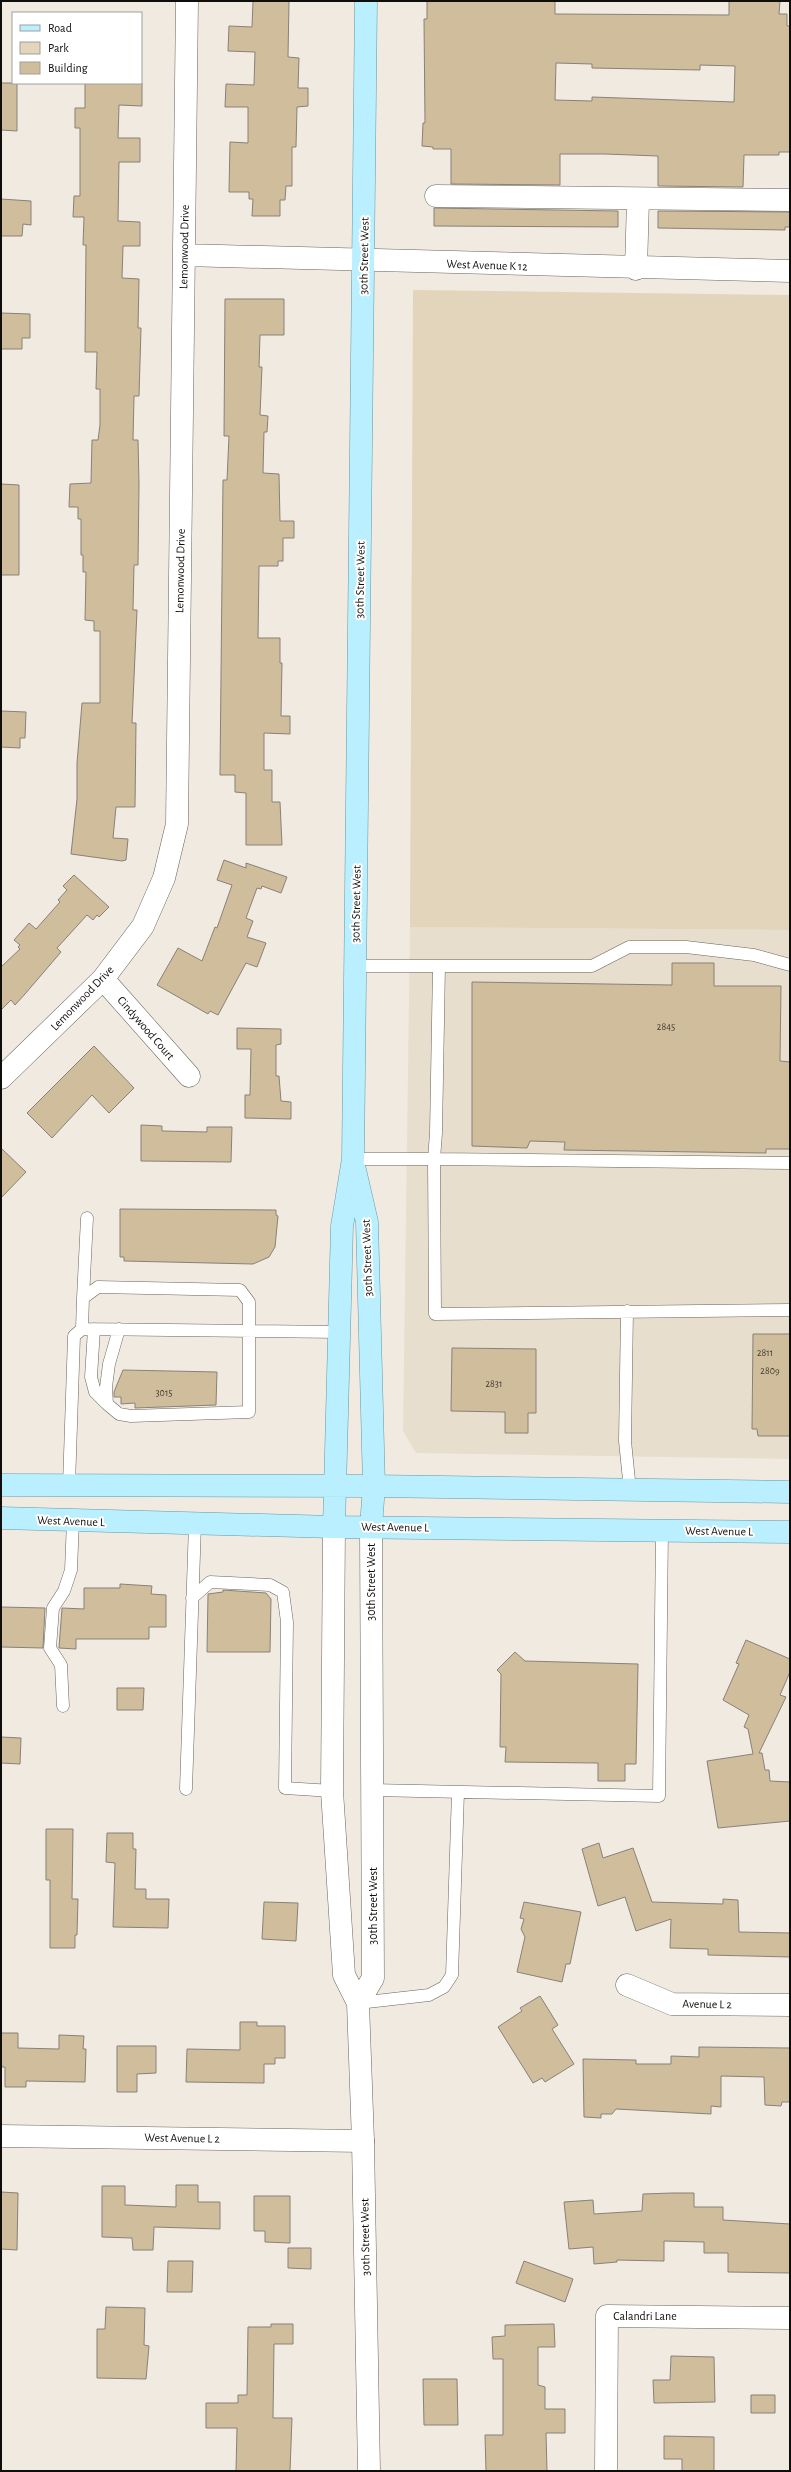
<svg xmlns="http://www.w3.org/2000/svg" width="791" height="2472" viewBox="0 0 791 2472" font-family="'Alegreya Sans',sans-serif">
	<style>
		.built { fill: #e7decd }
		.green { fill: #e2d5bb }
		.building { fill: #cfbd9c; stroke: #878279; fill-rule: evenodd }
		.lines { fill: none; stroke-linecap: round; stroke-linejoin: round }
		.lane-casing { stroke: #69645b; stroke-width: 13 }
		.street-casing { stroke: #69645b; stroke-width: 23 }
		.secondary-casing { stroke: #69645b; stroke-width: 23 }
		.primary-casing { stroke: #609aa9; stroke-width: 23 }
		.lane { stroke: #fff; stroke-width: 12 }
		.street { stroke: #fff; stroke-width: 22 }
		.secondary { stroke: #fff; stroke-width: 22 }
		.primary { stroke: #b9effe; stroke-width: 22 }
		.labels { text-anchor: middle; stroke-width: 4; stroke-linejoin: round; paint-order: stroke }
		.number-label { font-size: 10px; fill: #403a2e }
		.street-label { font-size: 12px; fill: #100e0a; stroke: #fff }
	</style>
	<rect width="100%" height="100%" fill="#f0eae0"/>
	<!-- built -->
	<path class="built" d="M410,927L790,930V1459L416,1453L403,1431Z"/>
	<!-- green -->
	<path class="green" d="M413,290L790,295V930L410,927Z"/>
	<!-- building -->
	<path class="building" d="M253,1H289L288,57L299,58L298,88H308V106L297,107L296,147H292V186H286L285,200H280V216H252L253,199H249V192H229L230,142L248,143V107H225L226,84L254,85L255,52L228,51L229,26L252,27Z
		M427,1H555V14L729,15V1H780L779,14H787V26H790V152H779V155H744L743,187L658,186V156L605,154H560V185L451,184V149H433V147L422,146L423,123H425L424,19H427ZM556,63L592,64V68L700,70V65L735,66L734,102L592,97V101L555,100Z
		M1,83H17V131L1,130Z
		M85,83H142V106L119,105L118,138H140V162H119L118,221L140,222V246H123L122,278L139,279L138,328H141L139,396H134L133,440H138L139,484L138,565H134L133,610H137L132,723H136L135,807H116L113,838L128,839L126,860L122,861L71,854L77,799V763L82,703H100V631H94V621L85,620L86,572H83V555H81V519H78V507H69L70,484L91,483L92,440H98L100,425V389H96L97,352H85L86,245H83L84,217H73L74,196H80V128H75V108H85Z
		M1,199L31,201V225L23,224L22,236H1Z
		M434,208L618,211V227L434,226Z
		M658,211L790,212V227H785V230L658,228Z
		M225,299H284V335H260L259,367H262L260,415L268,416L267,432H264L263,473L279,474L280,521H294V538H283V561H278V566H259L258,638H280V663H282L281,716H290V734L264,733V770H272V802H280L282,845H246V793L235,792V775H220L223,480H227L229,436H224Z
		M1,313L30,314V338H22V349H1Z
		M1,484L19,485V575H1Z
		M1,711L26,712L25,738H20V748L1,747Z
		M224,860L246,868V863L287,877L281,893L262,886L261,889L257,888L246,918L253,921L247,937L266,943L257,967L246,963L218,1015L210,1011L208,1014L157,985L178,948L202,961L215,927L217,928L232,885L217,880Z
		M74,875L109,907L99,917L97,915L93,920L87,915L57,948L61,952L25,994L15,1005L11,1000L1,1010V967L20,949L18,947L20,945L14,940L29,923L36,929L60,902L58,900L67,890L63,886Z
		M672,963H714V986H781L780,1061L790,1062V1149H766V1153L564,1150L565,1142L530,1141L527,1148L472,1146V982L672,985Z
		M237,1028L281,1029V1044L276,1045V1076H279L281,1101L291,1102V1119L245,1118V1095H250L251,1049H237Z
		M94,1046L134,1088L109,1113L92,1095L52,1138L27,1113Z
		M141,1125L162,1126V1131L207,1132V1127H232L231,1162L141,1161Z
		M1,1148L26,1172L1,1198Z
		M120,1209L276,1210V1215L278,1216L275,1247L269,1257L253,1264L124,1261V1257H120Z
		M753,1334H790V1436H758L757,1429H752Z
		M452,1348L536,1349V1413H528V1433H505V1412L451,1411Z
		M123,1370L217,1372L216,1405L135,1408V1403L121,1404V1397H114V1392Z
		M120,1584L152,1586L151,1594L166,1595V1627H149V1639H76V1649L59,1648L62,1608L84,1609V1588H120Z
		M223,1590L266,1593L271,1599L270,1652H207L208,1594L223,1592Z
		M1,1607L45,1608L43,1648L1,1647Z
		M746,1640L790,1659V1672L780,1695L786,1697L759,1753H762L765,1770H769L770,1781L790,1782V1821L718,1828L707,1761L753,1754L748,1729L744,1727L749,1715L723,1700L739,1664L736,1663Z
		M515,1652L525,1661L638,1664L636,1764H625V1781H598V1763L505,1762L506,1747H500L501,1674L497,1670Z
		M117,1688H144L143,1710H117Z
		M1,1737L21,1738L20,1764L1,1763Z
		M46,1829H73L72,1899H78L77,1935H75V1948H50V1880H46Z
		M107,1833H133V1849H136L135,1889H146V1899H169L168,1928L113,1927L115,1863L106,1862Z
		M599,1843L603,1858L633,1848L652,1902L723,1904V1899L738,1900L739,1932L790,1933V1957L708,1955V1949L670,1948L671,1919L636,1931L625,1897L598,1906L582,1849Z
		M264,1902L298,1903L296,1941L262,1939Z
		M524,1902L581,1912L570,1964H566L562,1982L517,1972L525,1937L521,1929L524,1919L520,1918Z
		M540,1996L558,2025L552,2029L574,2064L545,2082L542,2078L533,2083L498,2027L522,2011L520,2008Z
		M240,2022H257V2026H285V2058H275V2064H264V2083L186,2082L187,2049L240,2050Z
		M1,2033H18V2048L59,2049V2035L84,2036L83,2049H86L85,2082L26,2081V2087H5V2067H1Z
		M117,2046H156V2073L137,2074V2092H117Z
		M699,2047L790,2048V2102H782L781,2106L765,2105L764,2077L721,2076V2107L711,2106V2114L616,2109L612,2114H601V2118L584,2117L583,2059L636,2060V2064H671V2056L699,2057Z
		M176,2185H198V2202H220V2229L154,2227L153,2250H133L132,2238L102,2237V2186H125V2205L176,2207Z
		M1,2192L18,2193L17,2250L1,2249Z
		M672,2193H694V2207H723V2220L790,2224V2273L728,2272V2253H704V2242L664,2241V2261L617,2260V2262L594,2264L593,2247L569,2249L564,2202L593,2200L594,2214L642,2211L643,2194Z
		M254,2196H290V2243L265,2242V2231H254Z
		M288,2248H311V2269L288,2268Z
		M168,2261H193L192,2292H167Z
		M524,2261L573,2279L565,2302L516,2283Z
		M106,2307L145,2308L144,2345L149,2346L146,2379L97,2378V2329H105Z
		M271,2324H293V2344H274L273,2418H292L290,2471H236L237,2428H206V2403H238V2395H247L248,2327H271Z
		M554,2324L555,2347H538V2385L545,2387V2409H565V2433H546L547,2471H486L485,2435H503V2359H493L492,2337L505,2336V2325Z
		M671,2356L714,2357L715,2402L654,2403L653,2380H670Z
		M423,2379H457L458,2425H424Z
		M751,2395H775V2413H751Z
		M664,2436L714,2437V2471H682V2459H664Z"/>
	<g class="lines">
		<defs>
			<path id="lane" d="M355,966H592L629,947H686L754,955L790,965
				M353,1159H434L436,1133L439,966
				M790,1163L434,1159L435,1314L790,1310
				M83,1298L87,1218
				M627,1311L625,1441L630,1490
				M82,1329L83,1298L98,1287L240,1290L249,1302V1412L131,1416L119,1414L107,1404L106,1387L109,1364L119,1329
				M94,1329L91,1377L95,1392L107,1404
				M69,1485L74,1336L82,1329L339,1332
				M192,1598L210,1582L270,1585L283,1592L287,1622L285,1788L332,1791
				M63,1706L61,1665L50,1648L53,1608L64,1591L71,1570L73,1521
				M186,1789L195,1524
				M372,1790L659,1796L662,1530
				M358,2003L429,1995L444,1987L452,1975L458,1792"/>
			<path id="street" d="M436,196L790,200
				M184,255L790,271
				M636,269L638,200
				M103,979L189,1076
				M1,1078L103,979L143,926L164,878L177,824L187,1
				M627,1985L672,2004L790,2005
				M1,2136L363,2141
				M606,2471L607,2316L790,2318"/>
			<path id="secondary" d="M334,1527L332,1791L344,1975L358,2003L363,2141L369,2471
				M358,2003L373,1978L371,1527"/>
			<path id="primary" d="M355,1170L367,1222L374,1486L371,1527
				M1,1485L374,1486L790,1492
				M1,1518L334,1527L790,1532
				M334,1527L342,1226L353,1159L366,1"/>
		</defs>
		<!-- lane casing -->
		<use href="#lane" class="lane-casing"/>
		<!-- street casing -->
		<use href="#street" class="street-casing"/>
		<!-- secondary casing -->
		<use href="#secondary" class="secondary-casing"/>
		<!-- primary casing -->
		<use href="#primary" class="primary-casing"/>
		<!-- lane -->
		<use href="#lane" class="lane"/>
		<!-- street -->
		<use href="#street" class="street"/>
		<!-- secondary -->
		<use href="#secondary" class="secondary"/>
		<!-- primary -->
		<use href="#primary" class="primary"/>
	</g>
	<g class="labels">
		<!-- number labels -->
		<g class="number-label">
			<text x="666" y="1030">2845</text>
			<text x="765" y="1356">2811</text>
			<text x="770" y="1374">2809</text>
			<text x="494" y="1387">2831</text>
			<text x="164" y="1396">3015</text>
		</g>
		<!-- street labels -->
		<g class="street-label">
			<text transform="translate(184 247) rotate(-89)" y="4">Lemonwood Drive</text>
			<text transform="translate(364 256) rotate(-89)" y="4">30th Street West</text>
			<text transform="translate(487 265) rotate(2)" y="4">West Avenue K 12</text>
			<text transform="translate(180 571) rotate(-89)" y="4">Lemonwood Drive</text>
			<text transform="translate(360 580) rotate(-89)" y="4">30th Street West</text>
			<text transform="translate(356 904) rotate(-89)" y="4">30th Street West</text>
			<text transform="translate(82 998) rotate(-46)" y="4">Lemonwood Drive</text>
			<text transform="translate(146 1028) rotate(49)" y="4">Cindywood Court</text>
			<text transform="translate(367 1258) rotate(-92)" y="4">30th Street West</text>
			<text transform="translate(71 1521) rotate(2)" y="4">West Avenue L</text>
			<text transform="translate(395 1527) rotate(1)" y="4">West Avenue L</text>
			<text transform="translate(719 1531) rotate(1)" y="4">West Avenue L</text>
			<text transform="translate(371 1582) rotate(-90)" y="4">30th Street West</text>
			<text transform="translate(373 1906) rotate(-90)" y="4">30th Street West</text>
			<text transform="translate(707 2004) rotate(1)" y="4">Avenue L 2</text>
			<text transform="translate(182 2138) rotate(1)" y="4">West Avenue L 2</text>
			<text transform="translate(365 2237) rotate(-91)" y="4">30th Street West</text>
			<text x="645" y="2320">Calandri Lane</text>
		</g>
	</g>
	<!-- border -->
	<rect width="791" height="2472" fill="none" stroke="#100e0a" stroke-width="4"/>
	<!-- legend -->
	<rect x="12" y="12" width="130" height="72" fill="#ffffff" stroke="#9f9f9d"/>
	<rect x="20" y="25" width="20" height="6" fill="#b9effe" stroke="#9f9f9d"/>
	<text x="48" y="32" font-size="12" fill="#100e0a">Road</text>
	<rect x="20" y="42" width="20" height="12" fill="#e2d5bb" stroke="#9f9f9d"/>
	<text x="48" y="52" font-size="12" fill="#100e0a">Park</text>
	<rect x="20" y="62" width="20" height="12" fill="#cfbd9c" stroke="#9f9f9d"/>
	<text x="48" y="72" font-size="12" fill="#100e0a">Building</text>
</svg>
